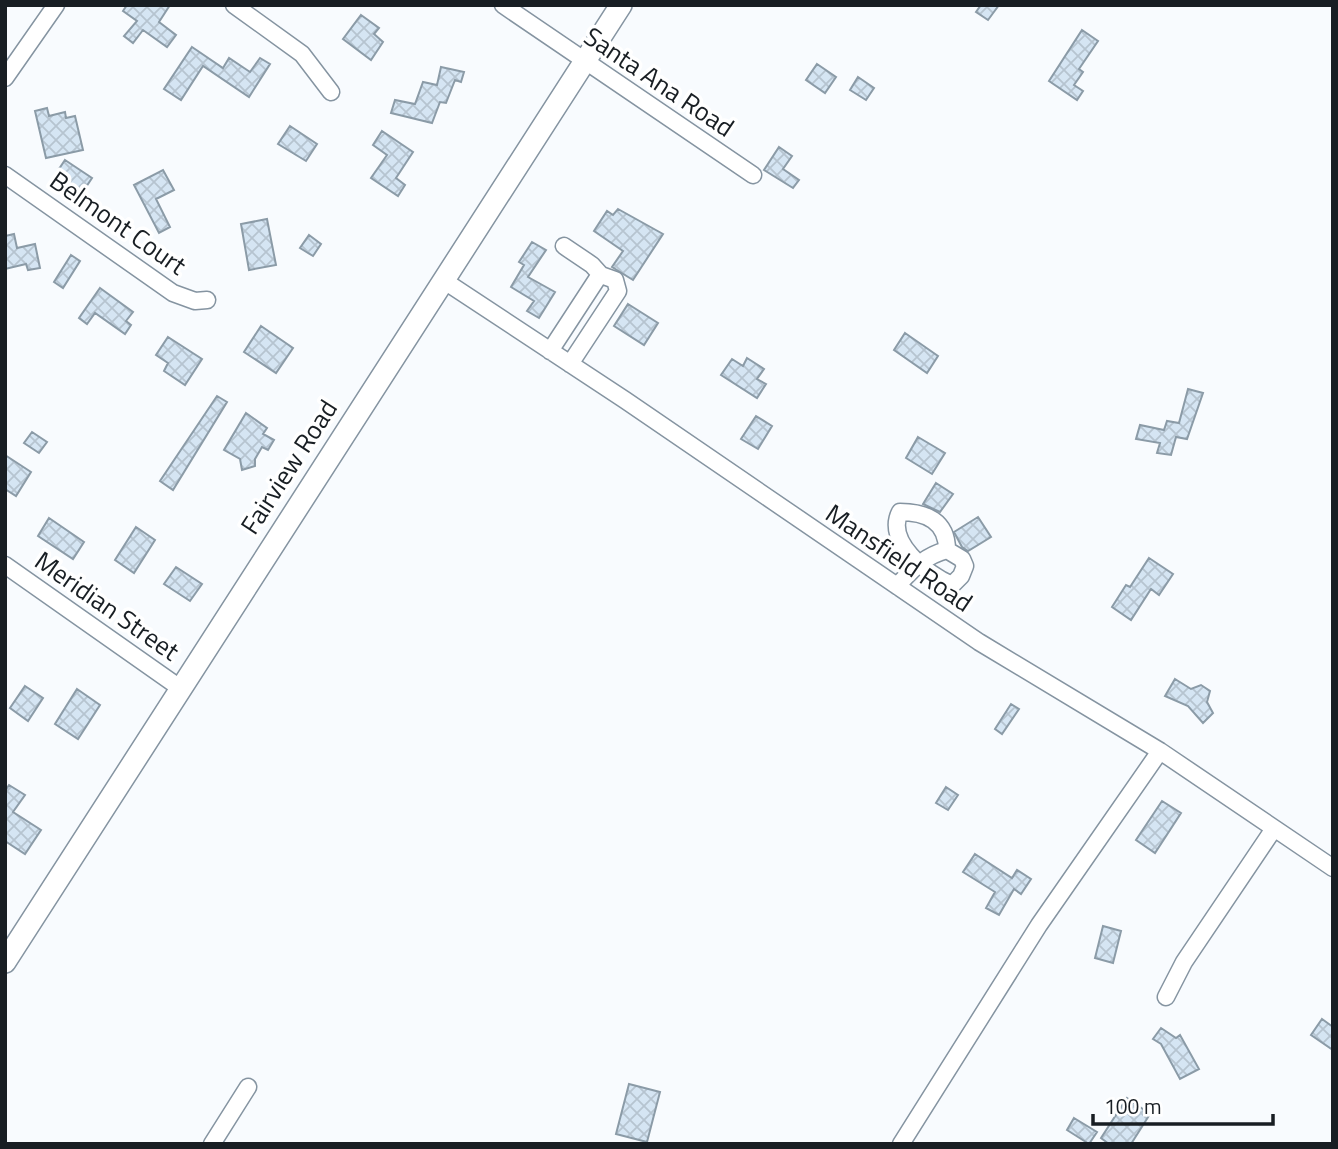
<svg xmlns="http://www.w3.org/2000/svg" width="1338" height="1149" viewBox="0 0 1338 1149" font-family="'Titillium Web',sans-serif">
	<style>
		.building { fill: url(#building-cross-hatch); stroke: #8b9ba7; stroke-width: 2 }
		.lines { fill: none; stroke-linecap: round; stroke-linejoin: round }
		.minor-casing { stroke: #8594a1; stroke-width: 19 }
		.major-casing { stroke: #8594a1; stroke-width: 24 }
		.minor { stroke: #fff; stroke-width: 16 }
		.major { stroke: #fff; stroke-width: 21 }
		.labels { text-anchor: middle; stroke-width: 7; stroke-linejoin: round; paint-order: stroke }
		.street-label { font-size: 26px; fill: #181e23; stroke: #fff }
	</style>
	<defs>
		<pattern id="building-cross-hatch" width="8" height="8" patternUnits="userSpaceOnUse" patternTransform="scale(1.75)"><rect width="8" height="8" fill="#d5e5f3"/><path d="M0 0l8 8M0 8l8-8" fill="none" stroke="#b6c4d0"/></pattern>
	</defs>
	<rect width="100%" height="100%" fill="#f8fbfe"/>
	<!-- building -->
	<path class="building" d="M127,5H170L159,22L176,35L167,47L143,30L133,43L124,36L137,21L123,11Z
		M981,5H999L988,20L976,12Z
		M361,15L379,28L374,34L383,42L371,60L343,39Z
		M1082,30L1098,41L1079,69L1083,72L1074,85L1083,91L1077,100L1049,81Z
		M192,47L223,68L229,58L250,72L260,58L270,64L249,97L203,66L181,100L164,89Z
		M817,64L836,77L825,93L806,80Z
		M441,67L464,72L461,82L455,80L446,103L440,102L432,123L391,113L395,100L415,104L423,82L437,85Z
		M858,77L874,88L866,100L850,90Z
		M47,108L49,116L65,112L66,118L75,116L83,150L46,158L35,111Z
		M290,126L317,144L306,161L278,144Z
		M382,131L413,152L396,178L405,185L398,196L371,178L387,155L373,145Z
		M779,147L792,156L783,169L799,180L793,188L764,170Z
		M65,160L92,178L78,199L51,181Z
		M163,170L174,190L156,199L170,227L159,233L134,185Z
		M618,209L663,234L633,280L612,267L623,251L594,231L607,211L613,215Z
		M267,219L276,265L249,270L241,224Z
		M14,234L17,248L35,244L40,268L28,270L26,264L5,269V236Z
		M309,235L321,244L313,256L300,248Z
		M532,242L546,250L528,277L555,292L539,318L527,311L534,301L511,287L524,265L519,262Z
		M71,255L80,261L63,288L54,282Z
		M100,288L133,312L126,321L131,325L125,334L95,313L87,324L79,318Z
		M628,304L658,323L644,345L614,326Z
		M261,326L293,348L276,373L244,352Z
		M905,333L938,356L927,373L894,350Z
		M168,337L202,359L185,385L164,371L168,363L156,355Z
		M747,358L764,369L757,379L766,384L757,398L721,375L732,359L743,366Z
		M1188,389L1203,393L1187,439L1176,437L1171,455L1157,453L1160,443L1136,439L1140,425L1164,430L1167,421L1179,423Z
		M217,396L227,402L173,490L160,481Z
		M246,413L267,428L263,434L274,440L268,450L262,447L255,459V466L242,470L240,459L224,450Z
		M756,416L772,426L758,449L741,439Z
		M32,432L47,442L39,453L24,443Z
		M918,437L945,453L932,474L906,458Z
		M5,455L31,472L16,496L5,489Z
		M936,483L953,494L940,512L923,504Z
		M978,517L991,537L968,551L962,547L954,532Z
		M49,518L84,542L73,559L38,536Z
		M136,527L155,540L134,573L115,560Z
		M1149,558L1173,574L1159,595L1151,589L1131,620L1112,607L1126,585L1130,587Z
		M176,567L202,584L190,601L164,584Z
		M1175,679L1191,689L1201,685L1210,691L1207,702L1213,713L1203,723L1188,706L1165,696Z
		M25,686L43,698L28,721L10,708Z
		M77,689L100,705L78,739L55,724Z
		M1011,704L1019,709L1002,734L995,729Z
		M9,785L25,795L13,812L41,830L25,854L5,841V791Z
		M946,787L958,795L948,810L936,803Z
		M1162,801L1181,813L1155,853L1136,840Z
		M975,854L1012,878L1017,870L1031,879L1021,894L1014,889L999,915L986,908L995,892L963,872Z
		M1103,926L1121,931L1113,963L1095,958Z
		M1322,1019L1333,1027V1050L1311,1035Z
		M1161,1028L1176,1038L1180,1035L1199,1069L1180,1079L1161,1044L1153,1039Z
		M629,1084L660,1092L647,1142L616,1134Z
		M1127,1098L1150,1114L1131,1144H1109L1101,1138Z
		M1074,1118L1097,1132L1089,1144L1067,1130Z"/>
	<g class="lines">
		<defs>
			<path id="minor" d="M234,5L302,54L331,92
				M503,5L753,175
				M5,78L56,5
				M5,175L173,293L195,301L207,300
				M564,246L592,265L601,275
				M443,280L625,400L979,642L1160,751L1333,868
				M550,351L597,279L601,275L615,280L618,291L570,364
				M5,565L180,688
				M897,586C913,569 924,556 947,550L962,559L965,566L961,576L952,585C926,574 885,541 900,512C926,512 947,521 947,550
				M1166,997L1184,962L1273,830
				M212,1144L248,1087
				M901,1144L1039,925L1160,751"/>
			<path id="major" d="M5,962L621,5"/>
		</defs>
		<!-- minor casing -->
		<use href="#minor" class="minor-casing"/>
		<!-- major casing -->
		<use href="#major" class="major-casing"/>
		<!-- minor -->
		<use href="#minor" class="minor"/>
		<!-- major -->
		<use href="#major" class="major"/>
	</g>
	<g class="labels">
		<!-- street labels -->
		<g class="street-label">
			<text transform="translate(659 82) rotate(34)" y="9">Santa Ana Road</text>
			<text transform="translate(118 223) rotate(35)" y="9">Belmont Court</text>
			<text transform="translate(289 467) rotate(-57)" y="9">Fairview Road</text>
			<text transform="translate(899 558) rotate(34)" y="9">Mansfield Road</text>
			<text transform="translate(107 606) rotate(35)" y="9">Meridian Street</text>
		</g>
	</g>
	<!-- border -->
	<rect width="1338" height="1149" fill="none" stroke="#181e23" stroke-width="14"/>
	<!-- scale -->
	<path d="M1093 1114v10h180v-10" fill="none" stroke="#181e23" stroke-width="3.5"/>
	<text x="1104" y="1114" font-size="21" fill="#181e23" stroke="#ffffff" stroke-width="5" paint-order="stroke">100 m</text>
</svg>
